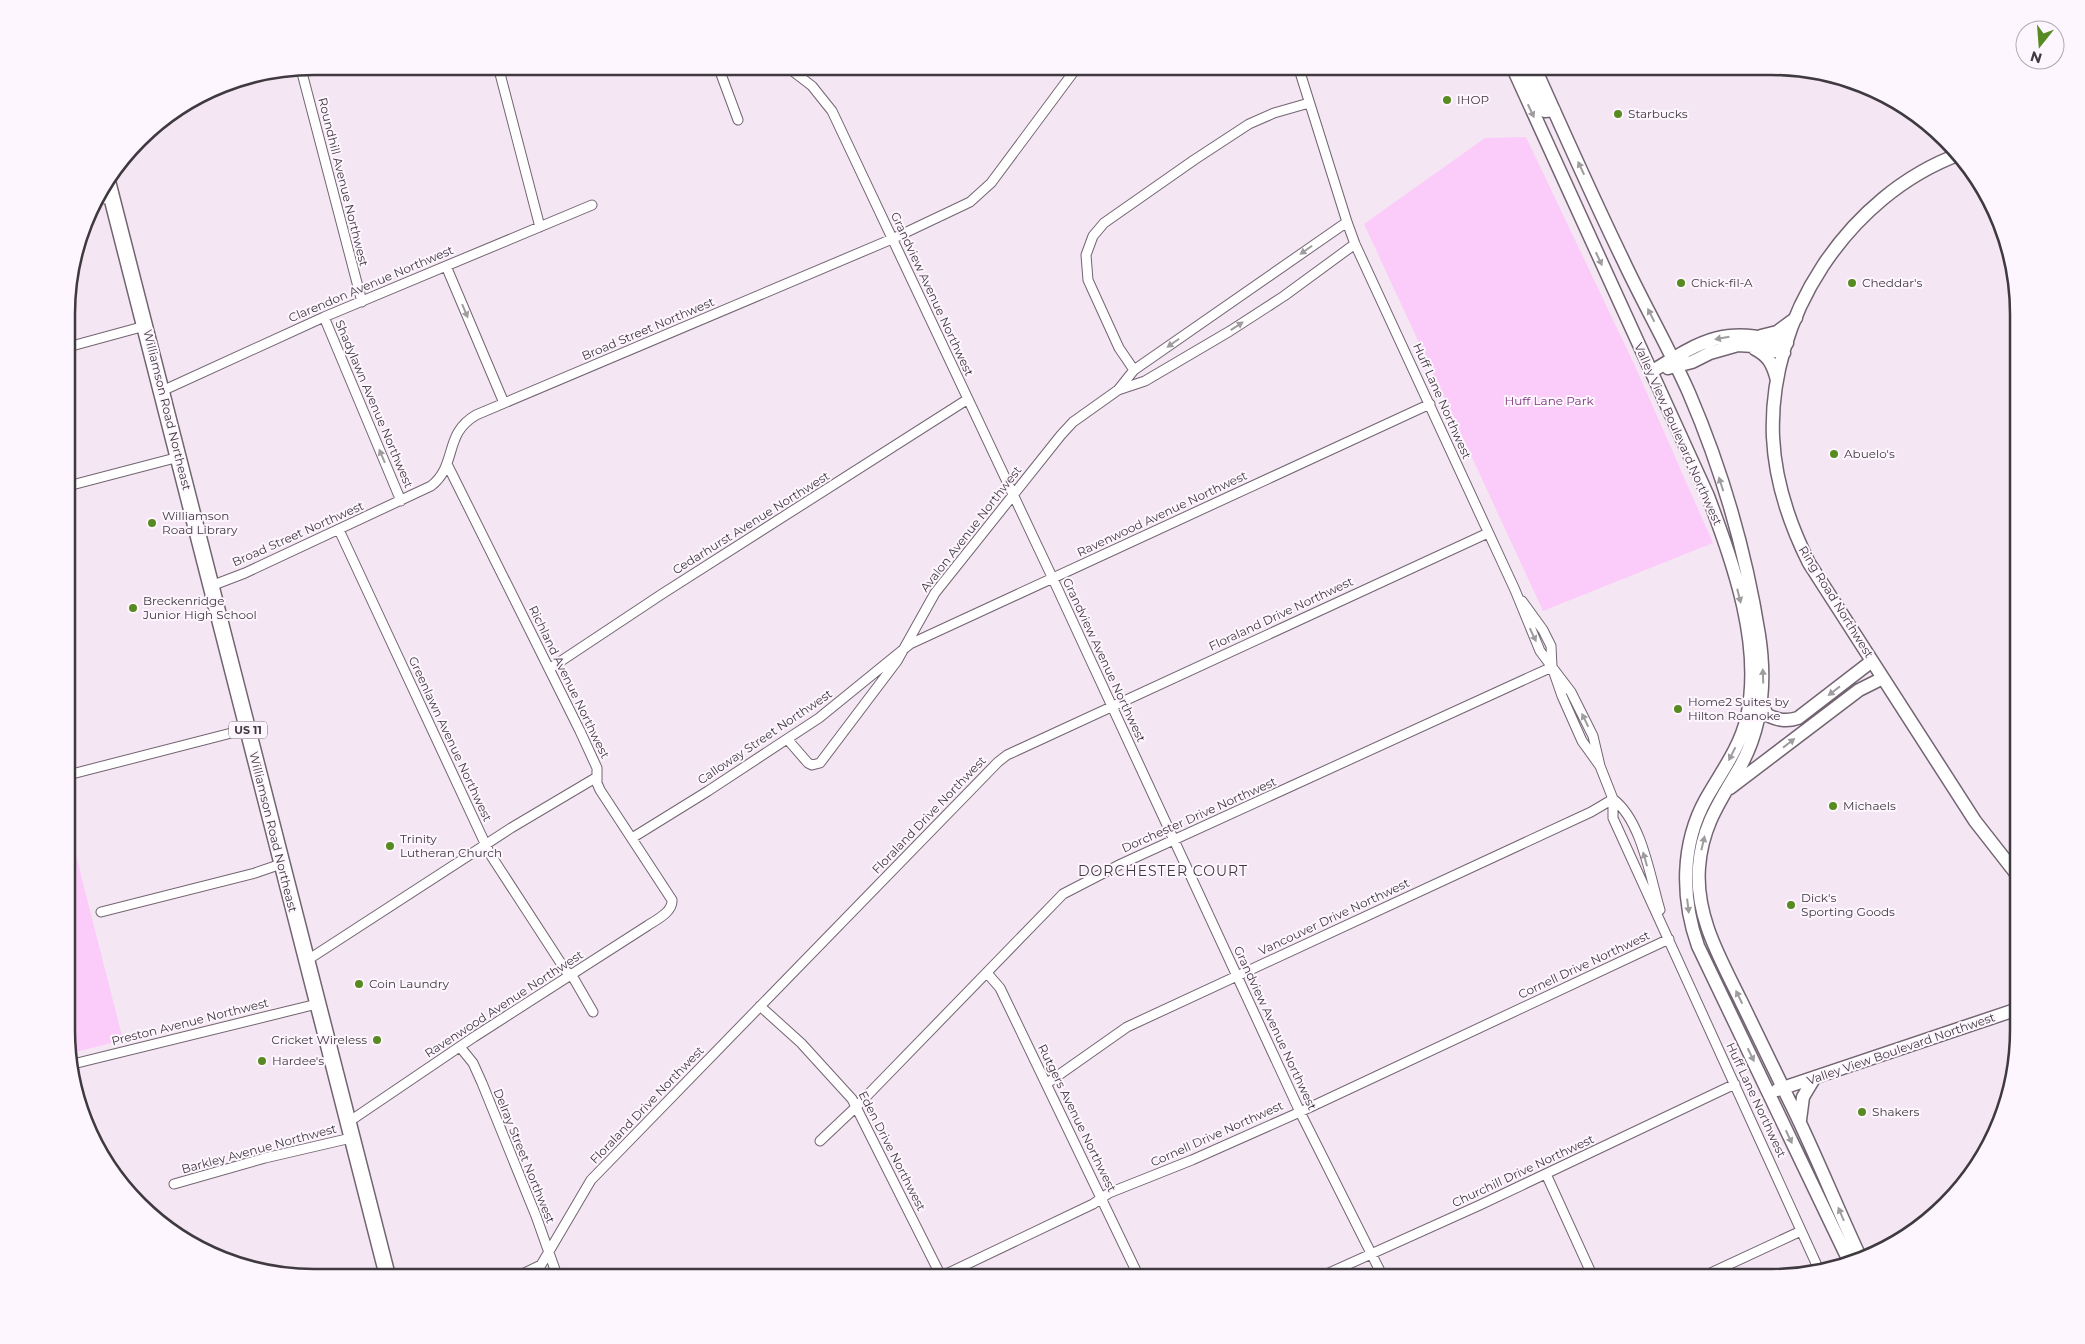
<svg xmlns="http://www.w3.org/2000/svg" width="2085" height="1344" viewBox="0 0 2085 1344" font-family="Montserrat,sans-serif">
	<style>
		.green { fill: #fbccf9 }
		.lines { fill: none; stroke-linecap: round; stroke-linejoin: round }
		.street-casing { stroke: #726571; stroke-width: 11 }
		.secondary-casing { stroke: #726571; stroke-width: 15 }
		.primary-casing { stroke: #726571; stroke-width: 18 }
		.street { stroke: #fff; stroke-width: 9 }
		.secondary { stroke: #fff; stroke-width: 12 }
		.primary { stroke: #fff; stroke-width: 15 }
		.oneway { fill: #9f9c9f }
		.poi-dot { fill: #578a20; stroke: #fef6fe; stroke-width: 2 }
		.labels { text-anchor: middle; stroke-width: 4; stroke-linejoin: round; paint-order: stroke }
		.shield { fill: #fef6fe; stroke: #787278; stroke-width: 1 }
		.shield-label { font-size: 11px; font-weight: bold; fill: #3f3a3f }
		.poi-label { font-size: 12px; fill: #3f3a3f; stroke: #fef6fe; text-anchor: start }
		.street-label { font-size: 12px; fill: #3f3a3f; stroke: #fef6fe }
		.park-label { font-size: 12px; fill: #7b347c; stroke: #fef6fe }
		.neighbourhood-label { font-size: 14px; letter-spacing: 1px; fill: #3f3a3f; stroke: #fef6fe }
		.rim { fill: none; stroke: #3f3a3f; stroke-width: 2.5 }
	</style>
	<rect width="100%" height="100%" fill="#f5e6f4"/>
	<!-- green -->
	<path class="green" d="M1526,137L1635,366L1713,543L1543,611L1364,224L1485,138Z
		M68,824L123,1040L68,1054Z"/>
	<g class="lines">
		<defs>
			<path id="street" d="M498,66L540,227
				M718,66L738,120
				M786,66L812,86L832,111L1053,579L1300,1112L1383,1277
				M1298,66L1347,222L1355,244L1515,590L1540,651L1552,667L1562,696L1582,741L1600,766
				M301,69L362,302
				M94,201L112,197
				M446,266L504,403
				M324,317L401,501
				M68,347L145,326
				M1134,370L1119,348L1088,280L1086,255L1093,236L1104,223L1194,160L1249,124L1274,113L1309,103
				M1118,390L1145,381L1230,331L1284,296L1355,244
				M162,391L324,317L592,205
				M68,486L179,457
				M339,530L490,854L566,971L574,979L593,1012
				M211,586L245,573L431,486C458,465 443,434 476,415L892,239L970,202L991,183L1078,66
				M1522,601L1543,630L1551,646L1552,667L1571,692L1593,736L1600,766L1613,799V818L1820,1272
				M549,669L662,594L968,399
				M788,740L808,763L812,765L820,763L897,661L935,593L1061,435L1073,422L1118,390L1134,370L1347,222
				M68,775L247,729
				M1613,799C1642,821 1650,877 1660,910
				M632,838L708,791L819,718L910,644L1430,404
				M101,912L255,873L281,864
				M306,961L511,828L597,777
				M987,973L1000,988L1139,1277
				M760,1006L801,1043L852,1099L942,1278
				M460,1047L473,1063L482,1083L536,1216L558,1278
				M69,1065L317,1004
				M1046,1084L1127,1027L1591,812L1613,799
				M347,1123L474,1037L647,926C656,920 673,912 672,900L600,790L597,783V768L580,731L447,464
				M820,1141L857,1106L1063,894L1121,864L1552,667
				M1546,1174L1593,1277
				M174,1184L265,1158L351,1138
				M1320,1277L1480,1205L1735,1084
				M1702,1277L1801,1231
				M514,1278L541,1265L591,1180L998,762L1007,755L1488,533
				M938,1278L1093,1204L1109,1193L1192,1160L1300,1112L1669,939"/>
			<path id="secondary" d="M1512,66L1708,496C1733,564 1763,644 1747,717C1740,748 1721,772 1706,799C1681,844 1681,898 1698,946L1850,1263
				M1523,66L1540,107L1545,111L1554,110
				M1534,66C1563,131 1592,196 1623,260C1644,305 1669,348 1689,393C1722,470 1746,553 1759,635C1766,681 1763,726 1740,767C1720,801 1702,826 1699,867C1695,916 1720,958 1741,1001C1757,1034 1773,1067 1789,1100C1815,1152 1836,1206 1861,1259
				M1960,154C1848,195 1768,318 1773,437C1775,481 1790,525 1809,563L1975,821L2018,876
				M1761,336L1777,332L1796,318
				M1755,349C1769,356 1773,365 1777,380
				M1668,368L1692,362L1710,353L1738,345L1753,346L1784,353
				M1651,372C1704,339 1724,326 1787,343
				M1762,704L1767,715C1778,720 1786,722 1798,718L1872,661
				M1730,788L1859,690L1883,678
				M1777,1090L2018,1009
				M1800,1120L1803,1097L1815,1077"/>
			<path id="primary" d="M108,183L388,1278"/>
		</defs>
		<!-- street casing -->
		<use href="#street" class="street-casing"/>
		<!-- secondary casing -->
		<use href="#secondary" class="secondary-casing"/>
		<!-- primary casing -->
		<use href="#primary" class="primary-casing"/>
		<!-- street -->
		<use href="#street" class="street"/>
		<!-- secondary -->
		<use href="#secondary" class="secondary"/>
		<!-- primary -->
		<use href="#primary" class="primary"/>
	</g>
	<!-- one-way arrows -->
	<defs><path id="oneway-solid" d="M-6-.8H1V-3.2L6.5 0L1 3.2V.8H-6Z" transform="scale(1.25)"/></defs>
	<g class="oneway">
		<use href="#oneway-solid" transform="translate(1531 111) rotate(65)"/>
		<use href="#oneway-solid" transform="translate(1581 168) rotate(-115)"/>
		<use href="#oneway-solid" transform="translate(1306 250) rotate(145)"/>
		<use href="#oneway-solid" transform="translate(1599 259) rotate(65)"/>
		<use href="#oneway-solid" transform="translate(465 311) rotate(67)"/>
		<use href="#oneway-solid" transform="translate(1651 315) rotate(-117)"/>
		<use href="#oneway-solid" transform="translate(1237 326) rotate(-33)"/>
		<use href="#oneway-solid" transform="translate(1722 338) rotate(170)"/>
		<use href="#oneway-solid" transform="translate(1173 343) rotate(145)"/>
		<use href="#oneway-solid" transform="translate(382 456) rotate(-113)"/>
		<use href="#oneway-solid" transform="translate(1721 484) rotate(-108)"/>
		<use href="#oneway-solid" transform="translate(1739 596) rotate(76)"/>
		<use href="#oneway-solid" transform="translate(1533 635) rotate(65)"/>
		<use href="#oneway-solid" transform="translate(1763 676) rotate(-92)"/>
		<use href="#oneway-solid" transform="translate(1834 691) rotate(142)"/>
		<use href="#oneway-solid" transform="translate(1585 720) rotate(-116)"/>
		<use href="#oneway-solid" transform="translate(1789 743) rotate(-38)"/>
		<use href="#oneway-solid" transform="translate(1732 754) rotate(117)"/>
		<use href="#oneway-solid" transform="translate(1703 843) rotate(-77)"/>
		<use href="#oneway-solid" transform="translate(1645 859) rotate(-106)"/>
		<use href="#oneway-solid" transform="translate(1688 906) rotate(83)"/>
		<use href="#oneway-solid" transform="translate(1739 997) rotate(-116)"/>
		<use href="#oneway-solid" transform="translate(1751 1055) rotate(64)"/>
		<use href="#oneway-solid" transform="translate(1789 1137) rotate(65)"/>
		<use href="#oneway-solid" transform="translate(1841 1214) rotate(-113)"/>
	</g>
	<!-- markers -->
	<g class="poi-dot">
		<circle cx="1447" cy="100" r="5"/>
		<circle cx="1618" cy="114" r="5"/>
		<circle cx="1681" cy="283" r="5"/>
		<circle cx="1852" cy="283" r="5"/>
		<circle cx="1834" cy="454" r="5"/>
		<circle cx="152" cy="523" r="5"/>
		<circle cx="133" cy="608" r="5"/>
		<circle cx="1678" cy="709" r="5"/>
		<circle cx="1833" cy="806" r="5"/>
		<circle cx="390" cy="846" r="5"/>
		<circle cx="1791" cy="905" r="5"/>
		<circle cx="359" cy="984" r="5"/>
		<circle cx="377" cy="1040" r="5"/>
		<circle cx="262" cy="1061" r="5"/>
		<circle cx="1862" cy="1112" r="5"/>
	</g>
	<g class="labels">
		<!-- shield labels -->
		<rect class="shield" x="229" y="721.5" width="38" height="17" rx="4"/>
		<g class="shield-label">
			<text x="248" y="734">US 11</text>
		</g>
		<!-- poi labels -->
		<g class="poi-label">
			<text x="1457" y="104">IHOP</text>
			<text x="1628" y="118">Starbucks</text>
			<text x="1691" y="287">Chick-fil-A</text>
			<text x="1862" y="287">Cheddar's</text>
			<text x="1844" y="458">Abuelo's</text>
			<text x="162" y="520">Williamson<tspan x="162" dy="14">Road Library</tspan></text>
			<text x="143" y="605">Breckenridge<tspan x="143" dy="14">Junior High School</tspan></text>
			<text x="1688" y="706">Home2 Suites by<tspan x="1688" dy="14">Hilton Roanoke</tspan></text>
			<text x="1843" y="810">Michaels</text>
			<text x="400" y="843">Trinity<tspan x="400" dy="14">Lutheran Church</tspan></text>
			<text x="1801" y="902">Dick's<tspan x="1801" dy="14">Sporting Goods</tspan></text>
			<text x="369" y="988">Coin Laundry</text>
			<text x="367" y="1044" text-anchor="end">Cricket Wireless</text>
			<text x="272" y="1065">Hardee's</text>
			<text x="1872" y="1116">Shakers</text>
		</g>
		<!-- street labels -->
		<g class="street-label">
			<text transform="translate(343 182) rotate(76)" y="4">Roundhill Avenue Northwest</text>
			<text transform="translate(371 284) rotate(-23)" y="4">Clarendon Avenue Northwest</text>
			<text transform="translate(932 294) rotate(65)" y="4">Grandview Avenue Northwest</text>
			<text transform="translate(648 329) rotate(-23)" y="4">Broad Street Northwest</text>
			<text transform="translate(1442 401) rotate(66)" y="4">Huff Lane Northwest</text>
			<text transform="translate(374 404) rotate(67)" y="4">Shadylawn Avenue Northwest</text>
			<text transform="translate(167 410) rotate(76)" y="4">Williamson Road Northeast</text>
			<text transform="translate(1678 434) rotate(66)" y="4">Valley View Boulevard Northwest</text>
			<text transform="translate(1162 514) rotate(-25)" y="4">Ravenwood Avenue Northwest</text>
			<text transform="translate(751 523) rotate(-32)" y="4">Cedarhurst Avenue Northwest</text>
			<text transform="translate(971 529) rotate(-52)" y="4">Avalon Avenue Northwest</text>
			<text transform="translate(298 534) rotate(-24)" y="4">Broad Street Northwest</text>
			<text transform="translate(1836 602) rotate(58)" y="4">Ring Road Northwest</text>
			<text transform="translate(1281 614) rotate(-25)" y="4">Floraland Drive Northwest</text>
			<text transform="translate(1104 660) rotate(65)" y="4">Grandview Avenue Northwest</text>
			<text transform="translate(569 682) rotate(64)" y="4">Richland Avenue Northwest</text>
			<text transform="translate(765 737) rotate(-34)" y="4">Calloway Street Northwest</text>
			<text transform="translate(450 739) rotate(65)" y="4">Greenlawn Avenue Northwest</text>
			<text transform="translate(929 815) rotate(-46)" y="4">Floraland Drive Northwest</text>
			<text transform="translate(1199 815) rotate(-24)" y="4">Dorchester Drive Northwest</text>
			<text transform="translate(273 832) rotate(76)" y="4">Williamson Road Northeast</text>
			<text transform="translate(1334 917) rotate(-25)" y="4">Vancouver Drive Northwest</text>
			<text transform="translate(1584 965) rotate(-25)" y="4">Cornell Drive Northwest</text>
			<text transform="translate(504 1004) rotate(-33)" y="4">Ravenwood Avenue Northwest</text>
			<text transform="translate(190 1022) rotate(-14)" y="4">Preston Avenue Northwest</text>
			<text transform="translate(1275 1028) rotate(65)" y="4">Grandview Avenue Northwest</text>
			<text transform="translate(1901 1049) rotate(-19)" y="4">Valley View Boulevard Northwest</text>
			<text transform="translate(1756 1100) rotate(65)" y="4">Huff Lane Northwest</text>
			<text transform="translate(647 1105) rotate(-46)" y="4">Floraland Drive Northwest</text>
			<text transform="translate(1077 1118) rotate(64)" y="4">Rutgers Avenue Northwest</text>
			<text transform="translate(1217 1134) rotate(-24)" y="4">Cornell Drive Northwest</text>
			<text transform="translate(259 1149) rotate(-15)" y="4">Barkley Avenue Northwest</text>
			<text transform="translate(892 1151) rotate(63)" y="4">Eden Drive Northwest</text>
			<text transform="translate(524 1156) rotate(68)" y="4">Delray Street Northwest</text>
			<text transform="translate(1523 1171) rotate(-25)" y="4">Churchill Drive Northwest</text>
		</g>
		<!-- park labels -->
		<g class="park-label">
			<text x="1549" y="405">Huff Lane Park</text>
		</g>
		<!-- neighbourhood labels -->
		<g class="neighbourhood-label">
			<text x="1163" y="876">DORCHESTER COURT</text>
		</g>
	</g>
	<!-- crop -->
	<path d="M0 0H2085V1344H0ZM314 75H1771A239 239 0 0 1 2010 314V1030A239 239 0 0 1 1771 1269H314A239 239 0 0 1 75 1030V314A239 239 0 0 1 314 75Z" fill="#fef6fe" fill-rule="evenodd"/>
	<path class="rim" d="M314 75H1771A239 239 0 0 1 2010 314V1030A239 239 0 0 1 1771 1269H314A239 239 0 0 1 75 1030V314A239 239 0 0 1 314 75Z"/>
	<!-- north arrow -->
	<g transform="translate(2040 45) rotate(197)"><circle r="24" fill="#fef6fe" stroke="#b2abb2"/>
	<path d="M0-4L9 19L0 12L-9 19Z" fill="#578a20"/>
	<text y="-8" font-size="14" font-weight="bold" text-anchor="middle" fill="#3f3a3f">N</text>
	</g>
</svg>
